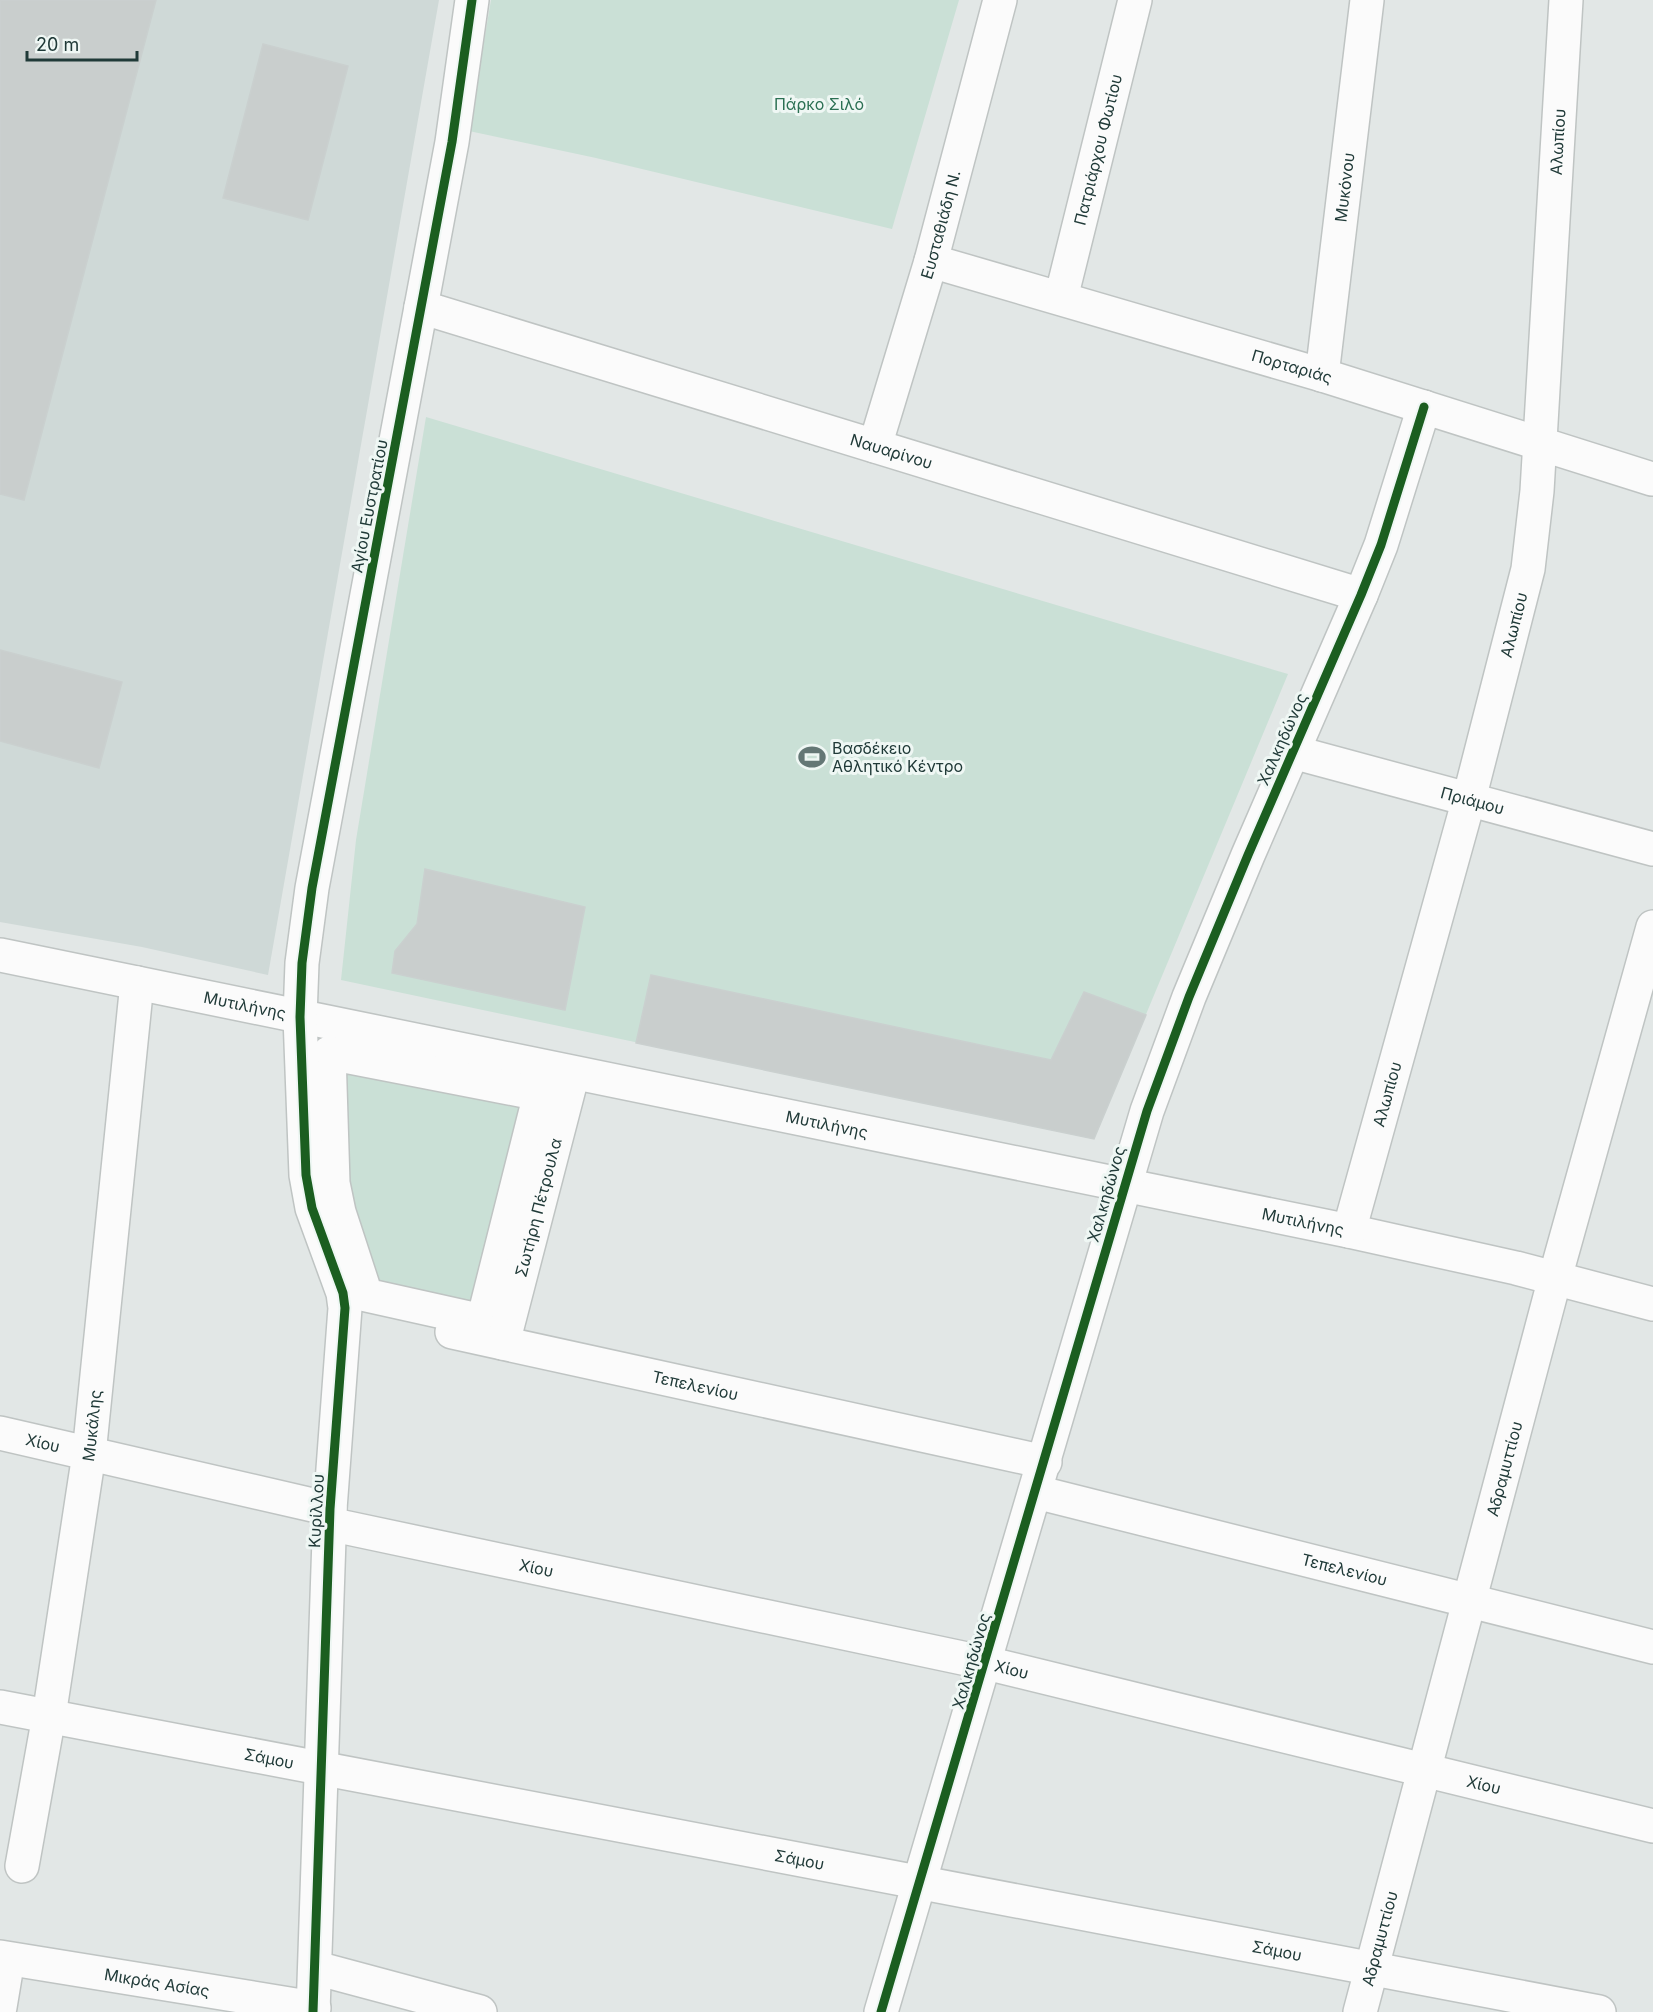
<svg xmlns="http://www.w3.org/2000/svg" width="1653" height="2012" viewBox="0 0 1653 2012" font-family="Inter,sans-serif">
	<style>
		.built { fill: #cfd9d7 }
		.green { fill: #cae0d6 }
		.building { fill: #c9cecd; stroke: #cad0cf; stroke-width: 1.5 }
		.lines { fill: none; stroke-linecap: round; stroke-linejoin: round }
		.minor-casing { stroke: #bfc4c3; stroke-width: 36 }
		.minor { stroke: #fbfbfb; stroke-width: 33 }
		.cycleway-casing { stroke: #eff7f4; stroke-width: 13 }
		.cycleway { stroke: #1b5e20; stroke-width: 9 }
		.labels { text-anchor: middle; stroke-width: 6; stroke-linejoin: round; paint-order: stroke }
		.park-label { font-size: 16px; fill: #2b7053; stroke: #eff7f4 }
		.street-label { font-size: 16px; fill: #203a38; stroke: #eff7f4 }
		.poi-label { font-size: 16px; fill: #203a38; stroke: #eff7f4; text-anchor: start }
	</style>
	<rect width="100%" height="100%" fill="#e2e7e6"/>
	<!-- built -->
	<path class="built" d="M0,0H439L268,975L142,947L0,922Z"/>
	<!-- green -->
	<path class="green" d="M491,0H959L892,229L596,158L469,131Z
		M426,417L1288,674L1094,1139L341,980L356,840Z
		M334,1061L533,1098L480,1314L370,1290L345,1215Z"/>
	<!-- building -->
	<path class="building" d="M0,0H156L24,500L0,494Z
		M263,44L348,66L308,220L223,198Z
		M0,650L122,682L99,768L0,741Z
		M425,869L585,907L565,1010L392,973L395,951L417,924Z
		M651,975L1051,1060L1084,992L1146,1015L1094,1139L636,1043Z"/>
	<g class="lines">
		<defs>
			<g id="minor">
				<path id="s1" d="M931,261L1322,375L1652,479"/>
				<path id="s2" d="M1061,298L1135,0"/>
				<path id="s3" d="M421,307L1361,595"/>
				<path id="s4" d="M1322,375L1367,0"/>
				<path id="s5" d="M875,446L931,261L1000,0"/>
				<path id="s6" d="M1293,752L1653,849"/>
				<path id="s7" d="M0,955L1349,1231L1516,1268L1653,1304"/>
				<path d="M329,1053L540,1094L483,1321L366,1295L339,1212L333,1183Z"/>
				<path id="s8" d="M1349,1231L1469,799L1528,569L1537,491L1566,0"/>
				<path id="s9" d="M452,1332L1045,1462"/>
				<path id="s10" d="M503,1343L573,1073"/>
				<path id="s11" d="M0,1433L330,1509"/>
				<path id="s12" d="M1036,1492L1653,1647"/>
				<path id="s13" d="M329,1524L986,1663L1653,1826"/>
				<path id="s14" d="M0,1707L1599,2012"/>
				<path id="s15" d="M22,1866L49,1716L89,1454L137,983"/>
				<path id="s16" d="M0,1957L314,2008"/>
				<path d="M316,1968L480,2012"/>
				<path d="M0,2007L8,1959"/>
				<path d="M313,2012L330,1509L345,1308L343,1293L312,1208L306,1175L300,1017L302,963L312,888L452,142L472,0"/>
				<path d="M881,2012L1147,1111L1189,997L1248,855L1361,595L1381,545L1424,407"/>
				<path id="s17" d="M1360,2012L1555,1278L1653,927"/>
			</g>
		</defs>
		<!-- minor casing -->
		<use href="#minor" class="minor-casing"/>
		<!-- minor -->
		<use href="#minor" class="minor"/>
		<defs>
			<path id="cycleway" d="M313,2012L330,1509L345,1308L343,1293L312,1208L306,1175L300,1017L302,963L312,888L452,142L472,0
				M881,2012L1147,1111L1189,997L1248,855L1361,595L1381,545L1424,407"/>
		</defs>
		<!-- cycleway casing -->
		<use href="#cycleway" class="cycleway-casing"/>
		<!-- cycleway -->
		<use href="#cycleway" class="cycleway"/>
	</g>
	<!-- icons -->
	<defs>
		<symbol id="stadium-bare" viewBox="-9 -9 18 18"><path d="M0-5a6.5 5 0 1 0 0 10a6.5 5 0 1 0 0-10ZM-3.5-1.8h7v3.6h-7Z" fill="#647775" stroke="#eff7f4" stroke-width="2.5" paint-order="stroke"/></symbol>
	</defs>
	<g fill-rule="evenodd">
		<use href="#stadium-bare" x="793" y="738" width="38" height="38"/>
	</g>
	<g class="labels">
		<!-- park labels -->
		<g class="park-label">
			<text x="819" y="110">Πάρκο Σιλό</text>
		</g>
		<!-- street labels -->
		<g class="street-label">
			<text dy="6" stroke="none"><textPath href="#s8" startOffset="1114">Αλωπίου</textPath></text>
			<text dy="6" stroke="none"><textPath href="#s2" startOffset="153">Πατριάρχου Φωτίου</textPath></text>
			<text dy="6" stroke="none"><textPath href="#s4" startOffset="189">Μυκόνου</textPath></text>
			<text dy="6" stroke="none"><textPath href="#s5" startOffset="231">Ευσταθιάδη Ν.</textPath></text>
			<text dy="6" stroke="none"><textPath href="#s1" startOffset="376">Πορταριάς</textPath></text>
			<text dy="6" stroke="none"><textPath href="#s3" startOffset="492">Ναυαρίνου</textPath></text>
			<text transform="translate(369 506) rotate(-79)" y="6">Αγίου Ευστρατίου</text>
			<text dy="6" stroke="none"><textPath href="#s8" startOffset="628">Αλωπίου</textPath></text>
			<text transform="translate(1282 739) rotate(-66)" y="6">Χαλκηδώνος</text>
			<text dy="6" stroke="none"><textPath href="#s6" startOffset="186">Πριάμου</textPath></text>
			<text dy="6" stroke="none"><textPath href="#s7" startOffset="250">Μυτιλήνης</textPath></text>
			<text dy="6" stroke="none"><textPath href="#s8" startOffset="142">Αλωπίου</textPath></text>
			<text dy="6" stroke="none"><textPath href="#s7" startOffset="844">Μυτιλήνης</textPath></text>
			<text transform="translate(1106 1194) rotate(-74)" y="6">Χαλκηδώνος</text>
			<text dy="6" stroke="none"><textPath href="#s10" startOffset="140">Σωτήρη Πέτρουλα</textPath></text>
			<text dy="6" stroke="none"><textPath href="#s7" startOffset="1330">Μυτιλήνης</textPath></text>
			<text dy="6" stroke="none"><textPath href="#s9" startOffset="249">Τεπελενίου</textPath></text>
			<text dy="6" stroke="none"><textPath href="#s15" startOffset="446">Μυκάλης</textPath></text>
			<text dy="6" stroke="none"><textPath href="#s11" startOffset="44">Χίου</textPath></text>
			<text dy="6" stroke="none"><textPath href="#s17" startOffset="562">Αδραμυττίου</textPath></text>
			<text transform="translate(316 1511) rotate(-87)" y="6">Κυρίλλου</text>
			<text dy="6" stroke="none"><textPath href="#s13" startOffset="212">Χίου</textPath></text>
			<text dy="6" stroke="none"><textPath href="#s12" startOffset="318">Τεπελενίου</textPath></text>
			<text transform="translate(971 1661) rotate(-74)" y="6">Χαλκηδώνος</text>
			<text dy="6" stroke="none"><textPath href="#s13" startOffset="698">Χίου</textPath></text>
			<text dy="6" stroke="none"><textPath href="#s14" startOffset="274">Σάμου</textPath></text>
			<text dy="6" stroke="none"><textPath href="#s13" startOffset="1184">Χίου</textPath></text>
			<text dy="6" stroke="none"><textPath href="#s14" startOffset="814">Σάμου</textPath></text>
			<text dy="6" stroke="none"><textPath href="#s17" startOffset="76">Αδραμυττίου</textPath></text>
			<text dy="6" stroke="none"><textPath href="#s14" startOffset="1300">Σάμου</textPath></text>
			<text dy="6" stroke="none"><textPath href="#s16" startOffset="159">Μικράς Ασίας</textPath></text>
		</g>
		<!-- poi labels -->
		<g class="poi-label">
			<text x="832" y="754">Βασδέκειο<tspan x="832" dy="18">Αθλητικό Κέντρο</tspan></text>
		</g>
	</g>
	<!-- scale -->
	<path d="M27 51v9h110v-9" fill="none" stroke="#203a38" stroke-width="3"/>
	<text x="36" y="51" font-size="18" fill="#203a38" stroke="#eff7f4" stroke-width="4.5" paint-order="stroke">20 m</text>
</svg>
